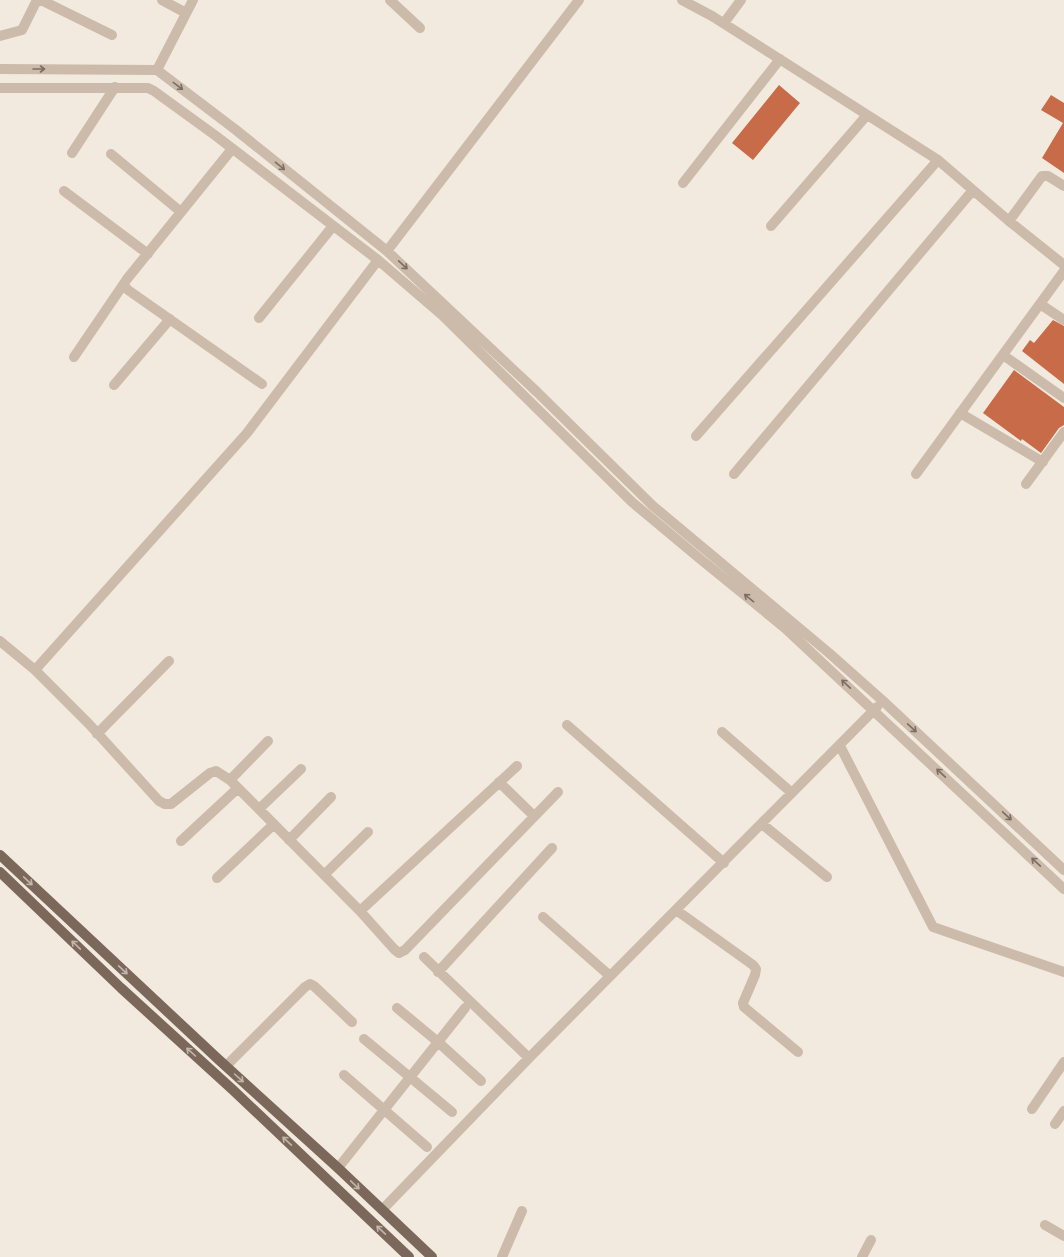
<svg xmlns="http://www.w3.org/2000/svg" width="1064" height="1257" viewBox="0 0 1064 1257" font-family="'Alegreya Sans',sans-serif">
	<style>
		.building { fill: #c86b48 }
		.lines { fill: none; stroke-linecap: round; stroke-linejoin: round }
		.minor { stroke: #cba; stroke-width: 10 }
		.major { stroke: #7c675b; stroke-width: 10 }
		.oneway { stroke: #7c6e64 }
		.oneway2 { stroke: #c2b5ab }
	</style>
	<rect width="100%" height="100%" fill="#f3eadf"/>
	<!-- building -->
	<path class="building" d="M779,85L800,103L753,160L732,143Z
		M1051,95L1064,103V173L1042,158L1063,123L1041,110Z
		M1053,320L1064,326V384L1022,351L1030,340L1034,343Z
		M1014,370L1064,407V425L1059,428L1041,453L1022,439L1021,441L983,413Z"/>
	<g class="lines">
		<!-- minor -->
		<path class="minor" d="M41,0L112,35
			M162,0L186,13
			M390,0L420,28
			M682,0L712,16L938,160L1009,221L1064,265
			M724,23L741,0
			M0,36L22,30L37,0
			M0,69L157,70L236,130L387,251L537,392L653,506L829,653L883,701L1064,870
			M157,70L193,0
			M0,88H148L154,91L216,136L378,260L442,315L632,502L699,558L785,628L1064,889
			M72,153L115,87
			M111,154L181,212
			M683,183L780,59
			M64,191L148,254
			M1009,221L1042,176H1048L1064,186
			M771,226L867,115
			M387,251L579,0
			M124,285L128,290L262,384
			M1040,304L1064,320
			M259,318L333,226
			M1003,355L1064,398
			M74,357L127,279L232,149
			M114,385L170,319
			M960,413L1043,462
			M696,436L938,160
			M734,474L973,190
			M916,474L1064,271
			M1026,484L1064,432
			M0,641L35,670L89,724L159,801L165,804H171L210,773L216,771L230,780L360,911L394,949L399,953L405,950L558,792
			M35,670L247,433L378,260
			M567,725L724,863
			M722,732L792,793
			M97,734L169,661
			M840,746L933,927L1064,972
			M230,780L268,741
			M499,782L534,816
			M259,809L301,769
			M762,824L827,877
			M289,840L331,797
			M181,841L238,788
			M324,875L368,832
			M217,878L274,824
			M676,910L753,965L756,969L755,975L743,1003L744,1007L798,1052
			M360,911L517,766
			M543,917L610,976
			M424,957L529,1058
			M438,972L552,848
			M397,1008L438,1042L481,1081
			M364,1039L452,1112
			M226,1066L305,987L310,984L314,986L352,1022
			M344,1075L427,1147
			M1032,1109L1064,1062
			M1055,1124L1064,1111
			M338,1168L465,1008
			M382,1210L529,1058L877,707
			M1045,1225L1064,1236
			M502,1257L522,1211
			M862,1257L871,1240"/>
		<!-- major -->
		<path class="major" d="M0,855L218,1059L338,1168L432,1257
			M0,872L121,988L233,1090L409,1257"/>
	</g>
	<!-- one-way arrows -->
	<defs><path id="oneway-shaft" d="M-6 0H5M1.5-3L5.5 0L1.5 3" fill="none" stroke-width="1.6" stroke-linecap="round" stroke-linejoin="round"/></defs>
	<g class="oneway">
		<use href="#oneway-shaft" transform="translate(39 69)"/>
		<use href="#oneway-shaft" transform="translate(178 86) rotate(37)"/>
		<use href="#oneway-shaft" transform="translate(280 166) rotate(39)"/>
		<use href="#oneway-shaft" transform="translate(403 265) rotate(43)"/>
		<use href="#oneway-shaft" transform="translate(749 598) rotate(-141)"/>
		<use href="#oneway-shaft" transform="translate(846 684) rotate(-137)"/>
		<use href="#oneway-shaft" transform="translate(912 728) rotate(43)"/>
		<use href="#oneway-shaft" transform="translate(941 773) rotate(-137)"/>
		<use href="#oneway-shaft" transform="translate(1007 816) rotate(43)"/>
		<use href="#oneway-shaft" transform="translate(1036 862) rotate(-137)"/>
	</g>
	<g class="oneway2">
		<use href="#oneway-shaft" transform="translate(28 881) rotate(43)"/>
		<use href="#oneway-shaft" transform="translate(76 945) rotate(-136)"/>
		<use href="#oneway-shaft" transform="translate(123 970) rotate(43)"/>
		<use href="#oneway-shaft" transform="translate(191 1052) rotate(-138)"/>
		<use href="#oneway-shaft" transform="translate(239 1078) rotate(42)"/>
		<use href="#oneway-shaft" transform="translate(287 1141) rotate(-137)"/>
		<use href="#oneway-shaft" transform="translate(355 1185) rotate(44)"/>
		<use href="#oneway-shaft" transform="translate(381 1230) rotate(-137)"/>
	</g>
</svg>
